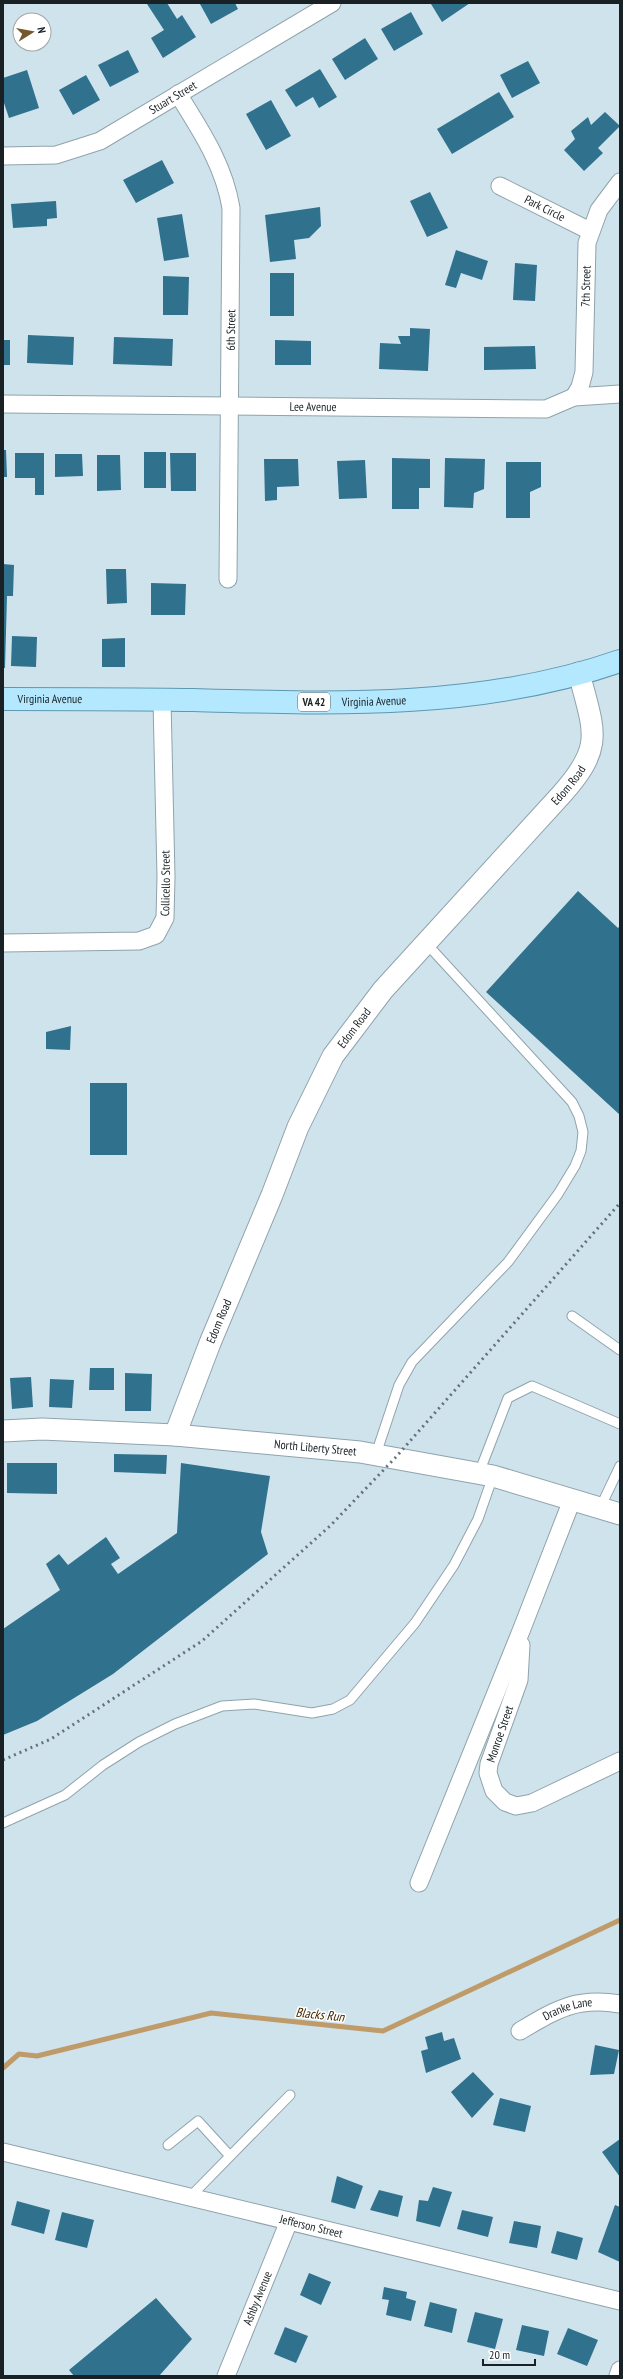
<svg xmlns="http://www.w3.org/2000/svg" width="623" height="2379" viewBox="0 0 623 2379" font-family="'PT Sans Narrow',sans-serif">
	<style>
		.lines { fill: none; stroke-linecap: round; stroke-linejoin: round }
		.stream { stroke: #bf9b69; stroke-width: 5 }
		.building { fill: #30718d }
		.service-casing { stroke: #90a3ac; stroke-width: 11 }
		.minor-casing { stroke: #90a3ac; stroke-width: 19 }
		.tertiary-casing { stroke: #90a3ac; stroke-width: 23 }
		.primary-casing { stroke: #5d98b2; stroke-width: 24 }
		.service { stroke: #fff; stroke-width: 9 }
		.minor { stroke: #fff; stroke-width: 17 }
		.tertiary { stroke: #fff; stroke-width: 21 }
		.primary { stroke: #b4e8fe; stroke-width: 22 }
		.rail { stroke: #657278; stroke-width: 3; stroke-dasharray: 2 4; stroke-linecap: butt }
		.labels { text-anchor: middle; stroke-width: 3; stroke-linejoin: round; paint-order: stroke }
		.shield { fill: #fff; stroke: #5e6466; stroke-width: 1 }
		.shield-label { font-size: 11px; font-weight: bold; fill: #192124 }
		.street-label { font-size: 12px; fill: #192124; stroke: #fff }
		.water-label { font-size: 13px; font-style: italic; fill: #422a00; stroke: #fff }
	</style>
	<rect width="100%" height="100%" fill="#cfe3ec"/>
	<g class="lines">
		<!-- stream -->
		<path class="stream" d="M3,2068L19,2054L37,2056L211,2013L383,2031L620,1920"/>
	</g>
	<!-- building -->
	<path class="building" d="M167,3L177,19L182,15L196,37L163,58L151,38L164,30L147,4Z
		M202,3H235L238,9L211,24L200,4Z
		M433,3H470L442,22L431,4Z
		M411,12L423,34L394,51L381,29Z
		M365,38L378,59L345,80L332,59Z
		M128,50L139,72L110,87L98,65Z
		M528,61L540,83L512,98L500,75Z
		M320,69L337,97L319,108L313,97L296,107L285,90Z
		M27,70L39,108L9,118L3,100V78Z
		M86,75L100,100L73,115L59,90Z
		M499,92L514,117L452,154L437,129Z
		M271,100L291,136L266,150L246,114Z
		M605,112L620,126L598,148L603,153L584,171L564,150L575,139L571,131L588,117L591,125Z
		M162,160L174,183L136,203L123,180Z
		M430,192L448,228L427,237L410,201Z
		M56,201L57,218L47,219V226L13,228L11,204Z
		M320,207L321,226L309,238L294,240L296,259L270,262L265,215Z
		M182,214L189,257L164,261L157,218Z
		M456,250L488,261L482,280L461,273L456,288L445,285Z
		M515,263L537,265L535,301L513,300Z
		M270,273H294V316H270Z
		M163,276L189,277L188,315H163Z
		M410,328L430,329L428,371L379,369L380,343L401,344L398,336H410Z
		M28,335L74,337L73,365L27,363Z
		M114,337L173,339L172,366L113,364Z
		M3,340H10V365H3Z
		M275,340L311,341V365H275Z
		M535,346L536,369L484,370V347Z
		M3,450H6L7,477H3Z
		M144,452H166V488H144Z
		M15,453H44V495H35V478H15Z
		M170,453H196V491H171Z
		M55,454H82L83,476L55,477Z
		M97,455H120L121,490L97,491Z
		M392,458L430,459V488H419V509H392Z
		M445,458L485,459L484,489L474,493L473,508L444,507Z
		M264,459H298L299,486L277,487V500L265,501Z
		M365,460L367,498L339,499L337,461Z
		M506,462H541V487L530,492V518H506Z
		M3,564L14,565L13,596H7L5,668H3Z
		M106,569H126L127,603L107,604Z
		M151,583L186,584L185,615H151Z
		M12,636L37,637L36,667L11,666Z
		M125,638V667H102V639Z
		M578,891L618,928L620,926V1115L486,992Z
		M71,1026L70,1050L46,1049V1032Z
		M90,1083H127V1155H90Z
		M90,1368H114V1390H89Z
		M125,1373L152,1374L151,1411H125Z
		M31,1377L33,1407L12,1409L10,1378Z
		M50,1379L74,1380L72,1408L49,1407Z
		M114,1454L167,1455L166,1474L114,1472Z
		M7,1463H57V1494L7,1493Z
		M181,1463L270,1476L261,1532L268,1554L113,1674L37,1721L3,1735V1629L60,1590L46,1564L59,1554L68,1565L106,1537L120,1558L111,1564L118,1574L177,1533Z
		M442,2032L444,2041L454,2038L461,2059L426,2073L421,2051L428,2049L425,2037Z
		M595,2045L619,2050L614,2074L590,2075Z
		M473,2072L494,2094L472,2118L451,2092Z
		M500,2098L531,2106L525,2132L493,2125Z
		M620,2139V2177L602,2152Z
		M337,2176L363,2186L355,2209L331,2202Z
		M433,2187L452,2192L440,2227L416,2221L419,2200L428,2201Z
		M379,2190L403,2196L398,2217L370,2210Z
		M17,2201L50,2210L44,2234L11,2225Z
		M615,2205L620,2207V2262L598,2252Z
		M462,2210L493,2217L488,2237L457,2229Z
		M62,2212L94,2220L87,2248L55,2240Z
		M514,2221L541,2226L537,2248L509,2243Z
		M557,2231L583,2238L577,2260L551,2253Z
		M309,2273L331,2282L321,2305L300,2295Z
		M384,2287L407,2292L406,2298L416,2301L411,2321L386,2315L389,2300L382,2299Z
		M156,2298L192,2339L159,2376H74L69,2370Z
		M430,2302L457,2309L452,2333L424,2326Z
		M475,2312L503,2319L495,2349L467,2342Z
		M522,2325L549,2331L544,2356L516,2350Z
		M285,2327L308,2336L296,2363L274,2354Z
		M568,2328L598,2340L587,2366L557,2354Z"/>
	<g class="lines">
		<defs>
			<path id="service" d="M572,1316L620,1350
				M376,1454L399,1385L412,1362L508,1262L558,1194L575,1166L581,1151L583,1132L579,1116L572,1102L425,942
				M479,1473L508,1398L532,1386L620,1424
				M600,1508L620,1466
				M3,1823L65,1795L103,1765L139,1742L175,1724L222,1706L254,1704L312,1713L333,1709L350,1700L415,1623L454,1565L478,1519L493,1476
				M168,2145L198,2121L230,2156
				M191,2196L290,2095"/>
			<g id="minor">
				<path d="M178,94C201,131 224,165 231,208L228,579"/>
				<path id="s1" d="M3,156L56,155L100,141L332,3"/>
				<path id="s2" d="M500,186L590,231"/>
				<path id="s3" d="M574,397L580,387L584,372L587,243L599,210L620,182"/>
				<path id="s4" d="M3,404L546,409L574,397L620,394"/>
				<path id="s5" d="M3,943L139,941L156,935L165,918L166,877L162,700"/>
				<path d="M521,1645L519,1680L489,1764L488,1773L494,1791L505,1802L516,1806L532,1803L620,1761"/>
				<path d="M419,1883L521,1631L572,1500"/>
				<path id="s6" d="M520,2031C557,2009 576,1997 620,2004"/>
				<path id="s7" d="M3,2152L620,2301"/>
				<path id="s8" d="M226,2376L289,2221"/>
				<path d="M618,2376L620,2370"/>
			</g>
			<g id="tertiary">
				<path id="s9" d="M3,1431L42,1429L175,1435L360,1452L493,1476L620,1514"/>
				<path id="s10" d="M175,1435L210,1343L272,1195L298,1127L333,1056L383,990L561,795C605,746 594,732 579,673"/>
			</g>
			<g id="primary">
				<path id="s11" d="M3,699C66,699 130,699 193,700C336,704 483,709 620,661"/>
			</g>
		</defs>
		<!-- service casing -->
		<use href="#service" class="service-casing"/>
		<!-- minor casing -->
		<use href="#minor" class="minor-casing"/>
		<!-- tertiary casing -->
		<use href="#tertiary" class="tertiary-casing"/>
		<!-- primary casing -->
		<use href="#primary" class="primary-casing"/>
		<!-- service -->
		<use href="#service" class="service"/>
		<!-- minor -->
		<use href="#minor" class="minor"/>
		<!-- tertiary -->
		<use href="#tertiary" class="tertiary"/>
		<!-- primary -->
		<use href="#primary" class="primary"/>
		<!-- rail -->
		<path class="rail" d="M3,1760L51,1739L202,1641L331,1525L395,1458L620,1203"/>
	</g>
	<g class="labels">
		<!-- shield labels -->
		<rect class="shield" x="298" y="693" width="32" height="18" rx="3"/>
		<g class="shield-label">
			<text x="314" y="706">VA 42</text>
		</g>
		<!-- street labels -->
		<g class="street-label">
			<text dy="4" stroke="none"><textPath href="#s1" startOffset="184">Stuart Street</textPath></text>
			<text dy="4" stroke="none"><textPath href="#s2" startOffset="50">Park Circle</textPath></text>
			<text dy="4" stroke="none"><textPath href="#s3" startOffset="113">7th Street</textPath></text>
			<text transform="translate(231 330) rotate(-89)" y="4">6th Street</text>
			<text dy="4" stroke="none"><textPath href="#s4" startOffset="310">Lee Avenue</textPath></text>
			<text dy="4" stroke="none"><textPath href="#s11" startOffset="47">Virginia Avenue</textPath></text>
			<text dy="4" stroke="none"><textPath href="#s11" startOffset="371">Virginia Avenue</textPath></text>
			<text dy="4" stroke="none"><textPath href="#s10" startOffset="770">Edom Road</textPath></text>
			<text dy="4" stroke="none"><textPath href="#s5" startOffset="208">Collicello Street</textPath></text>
			<text dy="4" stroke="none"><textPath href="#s10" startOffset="446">Edom Road</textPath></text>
			<text dy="4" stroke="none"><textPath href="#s10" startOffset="122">Edom Road</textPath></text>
			<text dy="4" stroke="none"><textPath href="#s9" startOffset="313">North Liberty Street</textPath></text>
			<text transform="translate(500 1734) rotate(-71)" y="4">Monroe Street</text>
			<text dy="4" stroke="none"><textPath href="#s6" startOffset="53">Dranke Lane</textPath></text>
			<text dy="4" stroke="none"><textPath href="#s7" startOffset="317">Jefferson Street</textPath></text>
			<text dy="4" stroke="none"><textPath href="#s8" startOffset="84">Ashby Avenue</textPath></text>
		</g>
		<!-- water labels -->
		<g class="water-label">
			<text transform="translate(320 2014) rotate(6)" y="5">Blacks Run</text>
		</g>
	</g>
	<!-- border -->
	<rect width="623" height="2379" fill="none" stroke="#192124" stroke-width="8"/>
	<!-- north arrow -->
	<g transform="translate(32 32) rotate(79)"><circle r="19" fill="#ffffff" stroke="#a3a6a7"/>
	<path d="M0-3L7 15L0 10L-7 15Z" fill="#75582c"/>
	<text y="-6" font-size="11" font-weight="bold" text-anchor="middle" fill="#192124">N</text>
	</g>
	<!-- scale -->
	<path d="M483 2359v6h52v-6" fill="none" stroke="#192124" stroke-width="2"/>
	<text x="489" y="2359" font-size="12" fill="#192124" stroke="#ffffff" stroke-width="3" paint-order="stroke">20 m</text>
</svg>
